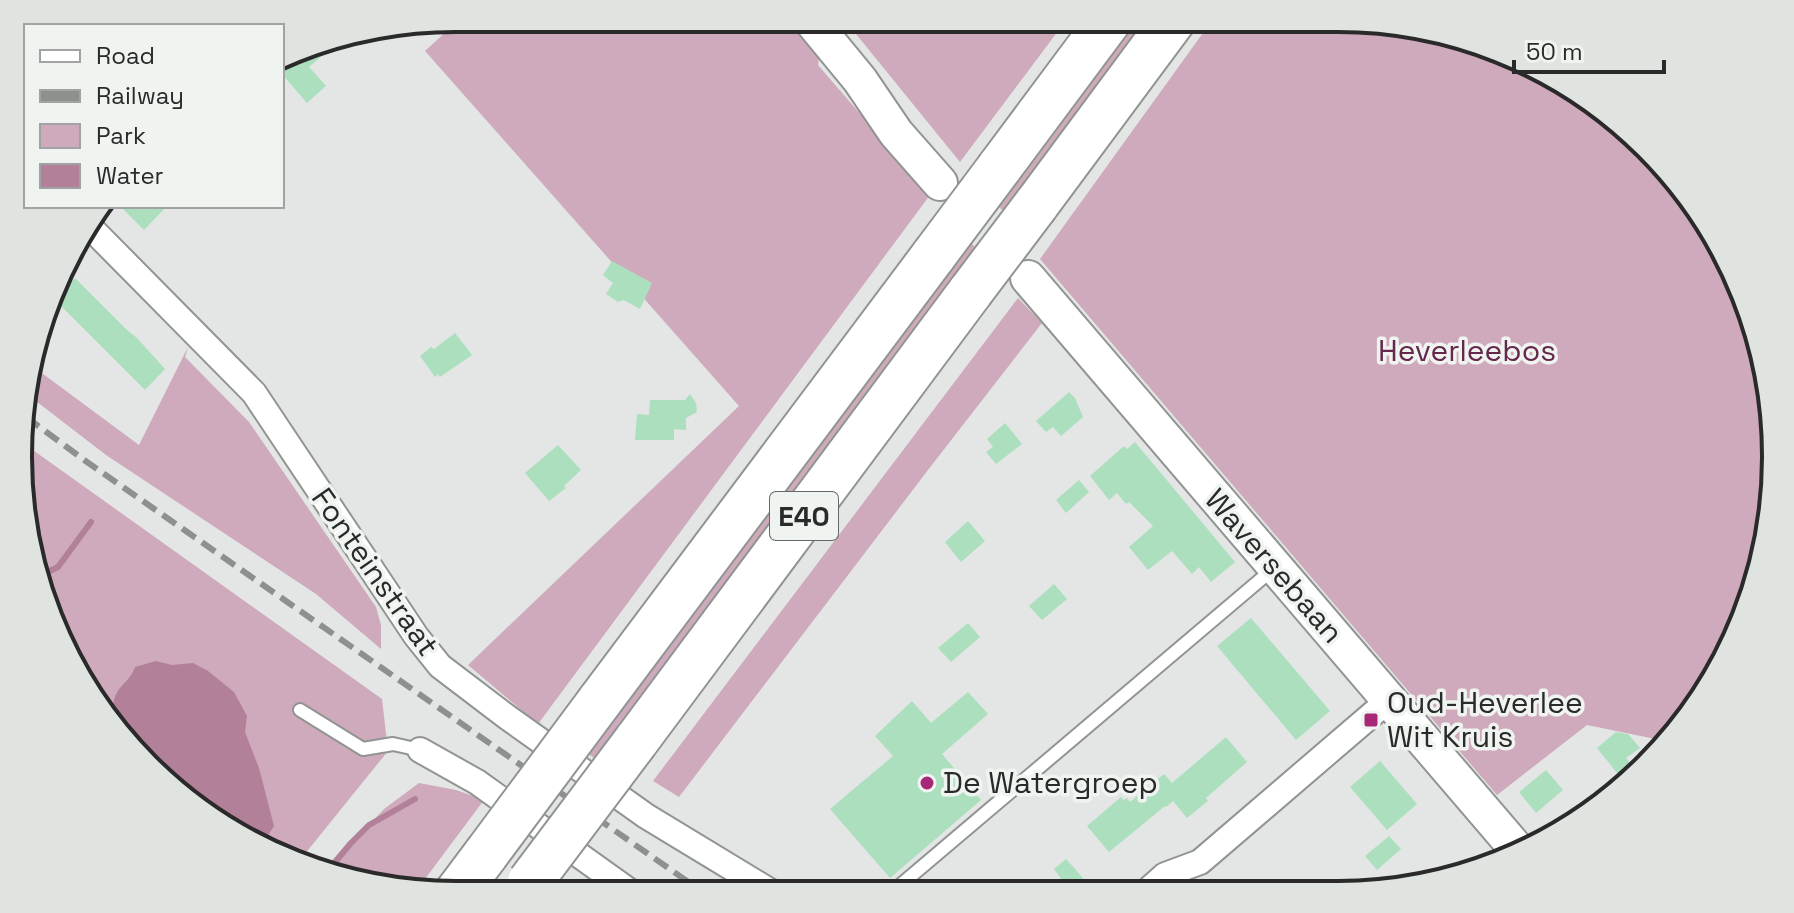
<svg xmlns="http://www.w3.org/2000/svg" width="1794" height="913" viewBox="0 0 1794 913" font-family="'Space Grotesk',sans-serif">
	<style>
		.green { fill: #cfaabc }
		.water { fill: #b28099 }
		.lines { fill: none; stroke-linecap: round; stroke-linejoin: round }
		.stream { stroke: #b28099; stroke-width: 6 }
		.building { fill: #abdfbe }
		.lane-casing { stroke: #919592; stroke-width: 16 }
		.street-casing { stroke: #919592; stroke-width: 28 }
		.secondary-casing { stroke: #919592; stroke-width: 38 }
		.highway-casing { stroke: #919592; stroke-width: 48 }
		.lane { stroke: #fff; stroke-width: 12 }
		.street { stroke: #fff; stroke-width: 24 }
		.secondary { stroke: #fff; stroke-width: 34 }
		.highway { stroke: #fff; stroke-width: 44 }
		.rail { stroke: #8e908e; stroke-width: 6; stroke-dasharray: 16 8; stroke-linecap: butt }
		.highway-bridge-casing { stroke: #919592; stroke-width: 48; stroke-linecap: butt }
		.highway-bridge { stroke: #fff; stroke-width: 44 }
		.poi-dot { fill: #a72877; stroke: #f0f4f1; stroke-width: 3 }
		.labels { text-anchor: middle; stroke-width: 7; stroke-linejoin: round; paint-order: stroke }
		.shield { fill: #f0f4f1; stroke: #656765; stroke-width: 2 }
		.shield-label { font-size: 28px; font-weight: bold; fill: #292a29 }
		.park-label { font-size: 30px; fill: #65274b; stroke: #f0f4f1 }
		.street-label { font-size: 30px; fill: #292a29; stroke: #f0f4f1 }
		.poi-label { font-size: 30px; fill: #292a29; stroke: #f0f4f1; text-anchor: start }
		.rim { fill: none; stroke: #292a29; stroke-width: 4 }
	</style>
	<rect width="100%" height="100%" fill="#e3e6e4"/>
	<!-- green -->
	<path class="green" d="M461,18H784L819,58L818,65L930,195L538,724L468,665L739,406L425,51Z
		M843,18L1067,19L960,162Z
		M1133,19H1152L1007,214L995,204Z
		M1213,19H1366L1532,63L1667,168L1753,316L1775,486L1731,651L1670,742L1587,725L1497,795L1040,259Z
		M968,240L978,250L597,760L587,753Z
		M1018,298L1042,323L928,470L679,797L653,781Z
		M188,347L185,357L249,422L376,607L381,625V649L316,594L106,455L28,395L31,365L139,445Z
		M23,443L382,699L388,751L300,860L262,850L127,746L52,625L19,486Z
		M419,783L456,790L484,800L416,891L329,868L384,809Z"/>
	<!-- water -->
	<path class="water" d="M156,661L172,665L193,663L208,671L234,692L247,716L245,732L259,768L274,826L260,848L129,747C118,728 105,707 120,688C126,681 132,676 135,667Z"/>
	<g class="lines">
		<!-- stream -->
		<path class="stream" d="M39,570L46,573L58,567L91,522
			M330,868L351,843L369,825L415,799"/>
	</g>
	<!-- building -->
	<path class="building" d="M344,37L309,67L326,86L307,103L282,74V59L315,41Z
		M120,206H167L144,230Z
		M612,261L652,283L640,309L624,300L618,302L606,294L613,283L603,275Z
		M75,278L127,330L137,338L165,369L145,390L54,299Z
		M455,333L472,355L440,377L438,374L435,377L420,356L431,347L434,349Z
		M1069,392L1075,398L1083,417L1061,436L1053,427L1046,432L1036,421Z
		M690,394L696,403L697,412L686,418V430L674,429V440H635L637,414L649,415L650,400H685Z
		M1005,423L1022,444L996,464L986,452L993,447L987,439Z
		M1135,442L1235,562L1211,582L1199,567L1192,574L1172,551L1148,570L1129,547L1153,526L1129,502L1126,504L1117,493L1109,500L1090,476L1124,446L1127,449Z
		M558,445L581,470L564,486L566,488L549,501L525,473Z
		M1079,480L1089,492L1066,513L1056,500Z
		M968,521L985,541L961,562L945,542Z
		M1054,584L1067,599L1042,620L1029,606Z
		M1251,618L1330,711L1296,740L1217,646Z
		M968,623L980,637L951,662L938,648Z
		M968,692L988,714L942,754L981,800L890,878L830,809L893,756L875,736L912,701L931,723Z
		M1616,732L1628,734L1640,748L1626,758L1638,773L1626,784L1597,748Z
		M1226,737L1247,762L1206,798L1208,801L1187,818L1173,801L1166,807L1165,806L1109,852L1087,826L1121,797L1124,800L1127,798L1130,802L1164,774L1172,783Z
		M1380,761L1417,804L1387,830L1350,787Z
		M1546,770L1563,790L1536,813L1519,792Z
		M1389,836L1401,849L1377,870L1365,856Z
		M1066,859L1076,870L1094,892H1048L1062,880L1054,869Z"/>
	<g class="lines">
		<defs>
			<path id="lane" d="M300,710L363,749L393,744L420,750
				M891,893L1273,569"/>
			<path id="street" d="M87,224L254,393L416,636L440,666L507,717L646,816L773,893
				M420,750L477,782L632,893
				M1146,892L1165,875L1200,862L1390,699"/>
			<path id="secondary" d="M809,18L860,80L896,133L940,183
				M1028,278L1520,853"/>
			<path id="highway" d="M999,168L1110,19
				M1036,205L1174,19
				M599,702L934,255
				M636,741L971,291
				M456,894L486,854"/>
		</defs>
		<!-- lane casing -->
		<use href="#lane" class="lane-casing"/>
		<!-- street casing -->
		<use href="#street" class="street-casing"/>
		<!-- secondary casing -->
		<use href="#secondary" class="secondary-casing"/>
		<!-- highway casing -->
		<use href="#highway" class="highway-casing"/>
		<!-- lane -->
		<use href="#lane" class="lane"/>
		<!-- street -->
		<use href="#street" class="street"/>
		<!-- secondary -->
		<use href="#secondary" class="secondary"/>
		<!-- highway -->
		<use href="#highway" class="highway"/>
		<!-- rail -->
		<path class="rail" d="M26,417L87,462L704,893"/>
		<defs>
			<path id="highway-bridge" d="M934,255L999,168
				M971,291L1036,205
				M486,854L599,702
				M530,882L636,741"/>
		</defs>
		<!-- highway-bridge casing -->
		<use href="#highway-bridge" class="highway-bridge-casing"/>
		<!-- highway-bridge -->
		<use href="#highway-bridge" class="highway-bridge"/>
	</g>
	<!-- markers -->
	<g class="poi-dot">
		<rect x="1363" y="712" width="16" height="16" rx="4"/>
		<circle cx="927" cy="783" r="8"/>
	</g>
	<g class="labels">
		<!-- shield labels -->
		<rect class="shield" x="770" y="492" width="68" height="48" rx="6"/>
		<g class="shield-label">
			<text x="804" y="526">E40</text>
		</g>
		<!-- park labels -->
		<g class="park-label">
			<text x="1467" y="361">Heverleebos</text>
		</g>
		<!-- street labels -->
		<g class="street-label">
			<text transform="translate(1274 566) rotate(49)" y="10">Waversebaan</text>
			<text transform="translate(375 572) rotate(55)" y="10">Fonteinstraat</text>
		</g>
		<!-- poi labels -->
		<g class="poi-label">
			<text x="1387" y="713">Oud-Heverlee<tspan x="1387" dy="34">Wit Kruis</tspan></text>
			<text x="943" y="793">De Watergroep</text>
		</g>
	</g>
	<!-- crop -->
	<path d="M0 0H1794V913H0ZM456 32H1338A424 424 0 0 1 1762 456V457A424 424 0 0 1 1338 881H456A424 424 0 0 1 32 457V456A424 424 0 0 1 456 32Z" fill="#e0e4e1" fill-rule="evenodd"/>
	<path class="rim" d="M456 32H1338A424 424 0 0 1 1762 456V457A424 424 0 0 1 1338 881H456A424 424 0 0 1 32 457V456A424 424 0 0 1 456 32Z"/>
	<!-- legend -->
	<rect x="24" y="24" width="260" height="184" fill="#f0f4f1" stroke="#a0a3a1" stroke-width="2"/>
	<rect x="40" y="50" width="40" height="12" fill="#ffffff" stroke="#a0a3a1" stroke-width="2"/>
	<text x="96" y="64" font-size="24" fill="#292a29">Road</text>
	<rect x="40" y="90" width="40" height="12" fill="#8e908e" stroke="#a0a3a1" stroke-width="2"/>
	<text x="96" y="104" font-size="24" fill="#292a29">Railway</text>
	<rect x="40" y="124" width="40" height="24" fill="#cfaabc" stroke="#a0a3a1" stroke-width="2"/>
	<text x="96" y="144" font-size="24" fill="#292a29">Park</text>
	<rect x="40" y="164" width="40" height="24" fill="#b28099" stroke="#a0a3a1" stroke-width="2"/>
	<text x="96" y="184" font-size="24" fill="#292a29">Water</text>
	<!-- scale -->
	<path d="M1514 60v12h150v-12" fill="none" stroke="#292a29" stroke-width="4"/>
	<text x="1526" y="60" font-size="24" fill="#292a29" stroke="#f0f4f1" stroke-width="6" paint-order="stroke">50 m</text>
</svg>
